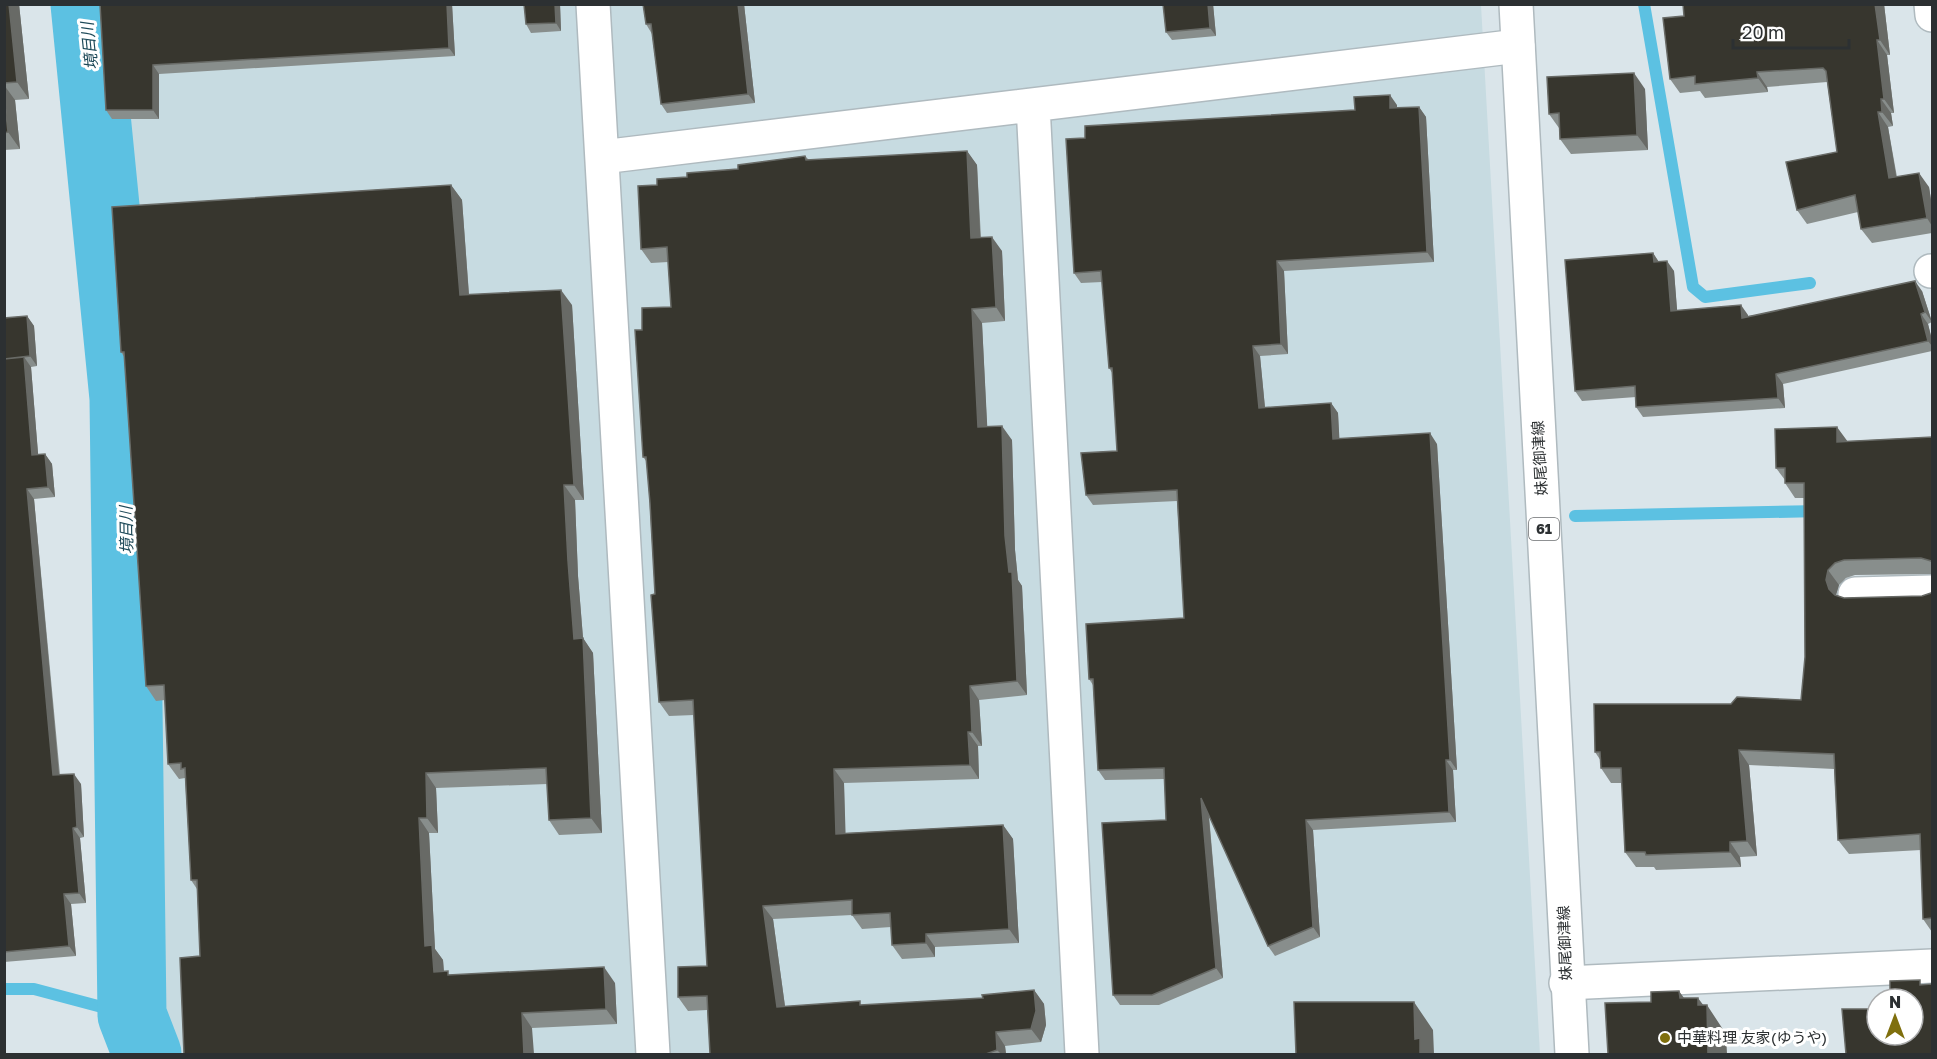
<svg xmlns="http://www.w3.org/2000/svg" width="1937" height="1059" viewBox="0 0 1937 1059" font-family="'Golos Text','Noto Sans JP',sans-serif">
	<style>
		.built { fill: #c7dbe1 }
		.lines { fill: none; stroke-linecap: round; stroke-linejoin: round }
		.stream { stroke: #5cc1e2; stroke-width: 12 }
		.river { stroke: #5cc1e2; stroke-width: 69 }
		.minor-casing { stroke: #afbabf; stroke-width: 36 }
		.major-casing { stroke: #afbabf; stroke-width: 36 }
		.minor { stroke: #fff; stroke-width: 33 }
		.major { stroke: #fff; stroke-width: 33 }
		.wall { fill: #888e8c }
		.shaded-wall { fill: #686a66 }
		.building { fill: #37362e; stroke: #686a66; stroke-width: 1.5 }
		.poi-dot { fill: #7f6f0d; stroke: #fff; stroke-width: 2 }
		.labels { text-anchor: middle; stroke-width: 6; stroke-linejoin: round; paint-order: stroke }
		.shield { fill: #fff; stroke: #6b6e70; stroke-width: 1.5 }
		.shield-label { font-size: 14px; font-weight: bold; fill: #2c3032 }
		.street-label { font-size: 15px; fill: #2c3032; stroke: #fff }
		.poi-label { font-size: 15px; fill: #2c3032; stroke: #fff; text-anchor: start }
		.water-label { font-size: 16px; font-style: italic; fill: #1d4958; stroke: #fff }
	</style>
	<rect width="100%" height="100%" fill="#dae5ea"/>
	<!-- built -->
	<path class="built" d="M107,5H1481L1540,1054H168L158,1039L151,1000L152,657Z"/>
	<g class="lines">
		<!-- stream -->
		<path class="stream" d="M1644,4L1693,287L1705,297L1810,283
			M1575,516L1821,511
			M4,989H34L132,1015"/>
		<!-- river -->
		<path class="river" d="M85,4L124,398L132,1015L147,1054"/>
		<defs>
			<path id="minor" d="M593,4L653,1054
				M1931,4L1932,15
				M1033,105L1082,1054
				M602,157L1518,46
				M1931,271H1932
				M1855,594L1932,592
				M1566,983L1932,966"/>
			<path id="major" d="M1516,4L1572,1054"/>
		</defs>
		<!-- minor casing -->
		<use href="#minor" class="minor-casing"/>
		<!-- major casing -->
		<use href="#major" class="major-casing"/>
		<!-- minor -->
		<use href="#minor" class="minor"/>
		<!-- major -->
		<use href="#major" class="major"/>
	</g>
	<!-- wall -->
	<path class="wall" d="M4,4H19L29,99L15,100L20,149L4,150Z
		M100,4H452L455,56L159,74V119H112L106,110Z
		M560,4L561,31L531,33L526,24Z
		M643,4H744L755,103L667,113L661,104L652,34L646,24Z
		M1163,4H1213L1216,36L1172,40L1166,32Z
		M1683,4H1884L1890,55H1887L1894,113H1891L1893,126L1888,127L1897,177L1929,187L1932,206V233L1872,243L1861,229L1858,212L1807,224L1797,210L1837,152L1827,82L1767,87L1768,92L1705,98L1700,91L1680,93L1670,79L1684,16Z
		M1645,89L1648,150L1571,154L1560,139L1559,128L1549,114Z
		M1397,105V108L1419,107L1426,117L1434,262L1284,271L1288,354L1260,356L1265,408L1331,403L1338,413L1339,439L1437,444L1457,770H1453L1456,822L1313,830L1320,937L1275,956L1268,946L1209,815L1223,978L1159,1005H1120L1113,995L1166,820L1165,779L1105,780L1098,770L1093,685L1089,679L1184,618L1177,501L1093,505L1086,495L1117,451L1113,374L1109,368L1102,282L1081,283L1074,273L1085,138L1355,110Z
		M967,151L977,165L981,238L1002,251L1005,321L982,323L987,427L1012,440L1015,550L1018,580L1022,586L1027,695L979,700L982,746H978L979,779L844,783L845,833L1003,825L1013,839L1019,943L935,947V957L902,959L892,945L891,927L862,929L852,915L773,919L785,1006L863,1005L983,998L1034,990L1044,1004L1046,1025L1041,1042L1005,1046L1006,1054H710L707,1010L688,1011L678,997L707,966L694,715L669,716L659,702L655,594L647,462L643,457L642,330L671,307L668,262L651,263L641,249L657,185L687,177L738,169L805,156L809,160Z
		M451,185L462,200L469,294L572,305L584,500H575L578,576L583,638L593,653L602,833L559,835L549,820L547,784L436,788L438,833H429L435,949L443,960L444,972L450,975L615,983L617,1024L532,1028L200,956L197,889L191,880L185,778L179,779L168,764L165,700L156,701L146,686L125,358L121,352Z
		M1653,253L1659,262L1674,271L1677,311L1748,315V316L1922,291L1932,322L1928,324L1932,340V351L1783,384L1785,408L1643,417L1636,407V397L1582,401L1575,391Z
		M27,316L34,326L37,366L31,367L38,454H45L52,464L55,497L34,499L60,775L81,784L84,837L80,838L86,903L71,904L76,956L4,962V318Z
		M1932,437V574L1855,575L1846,578L1839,585L1836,595L1844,598L1922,596L1931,593L1932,592V932L1923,919L1921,850L1849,854L1838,840L1834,769L1749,765L1757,856L1740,857L1741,867L1656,870L1654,867H1636L1625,852L1622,783H1611L1601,768V761L1595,752L1731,704L1801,700L1805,657L1804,498H1795L1785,483V480L1776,468L1847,441Z"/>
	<!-- shaded-wall -->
	<path class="shaded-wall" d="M9,4H19L29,99L17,82Z
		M447,4H452L455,56L449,48Z
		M555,4H560L561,31L556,23Z
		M738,4H744L755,103L748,94Z
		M1208,4H1213L1216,36L1210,28Z
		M1875,4H1884L1890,55L1880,40Z
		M1877,40L1887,55L1894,113L1884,99Z
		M153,65L159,74V119L153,110Z
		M1757,72L1767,87L1768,92L1758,78Z
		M1634,73L1645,89L1648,150L1637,135Z
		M4,85L15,100L20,149L8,132Z
		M1390,95L1397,105V118L1390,108Z
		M1881,99L1891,113L1893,126L1882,112Z
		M1419,107L1426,117L1434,262L1427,252Z
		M1878,112L1888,127L1899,193L1889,178Z
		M967,151L977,165L981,252L971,238Z
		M1919,173L1929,187L1932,206V226L1927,218Z
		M451,185L462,200L470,310L460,295Z
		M992,237L1002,251L1005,321L996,307Z
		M1653,253L1660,264L1654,262Z
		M1277,261L1284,271L1288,354L1281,344Z
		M1667,261L1674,271L1678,321L1671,311Z
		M1915,281L1922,291L1932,322L1925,312Z
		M561,290L572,305L584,500L574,485Z
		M1741,305L1748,315L1749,328L1742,318Z
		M972,309L982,323L988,441L978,427Z
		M1921,314L1928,324L1932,340V346L1928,341Z
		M27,316L34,326L37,366L30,356Z
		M1253,346L1260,356L1266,418L1259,408Z
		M24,357L31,367L39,465L32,455Z
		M1776,374L1783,384L1785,408L1778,398Z
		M1331,403L1338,413L1340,449L1333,439Z
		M1002,426L1012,440L1015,550L1018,580L1022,586L1027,695L1017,681L1005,536Z
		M1837,427L1848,442H1837Z
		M1430,433L1437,444L1457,770L1450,760Z
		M45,454L52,464L55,497L48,487Z
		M564,485L575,500L578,576L583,638L593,653L602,833L591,818L574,639L568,561Z
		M27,489L34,499L60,785L53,775Z
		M1828,570L1839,585L1836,595L1839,604L1829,589L1826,580Z
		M970,686L979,700L982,746L972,732Z
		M968,732L978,746L979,779L970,765Z
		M1739,750L1749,765L1757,856L1747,841Z
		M1446,760L1453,770L1456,822L1449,812Z
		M834,769L844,783L846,847L836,834Z
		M426,773L436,788L438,833L427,818Z
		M74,774L81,784L84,837L77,827Z
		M1201,798L1208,808L1223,978L1216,968Z
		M419,818L429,833L435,949L443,960L445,987L434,972L425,946Z
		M1306,820L1313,830L1320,937L1313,927Z
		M1003,825L1013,839L1019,943L1009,929Z
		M73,828L80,838L86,903L79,893Z
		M1730,842L1740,857L1741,867L1730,852Z
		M64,894L71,904L76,956L69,946Z
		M763,906L773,919L787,1021L777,1007Z
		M926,934L935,947V957L926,943Z
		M604,967L615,983L617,1024L606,1009Z
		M1034,990L1044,1004L1046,1025L1041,1042L1031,1029Z
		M1679,991L1699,1019L1680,998Z
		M1698,998L1707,1010V1005L1726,1034L1727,1054H1708L1698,1005Z
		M1414,1002L1433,1030L1434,1054H1420L1415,1039Z
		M522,1013L532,1028L534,1054H524Z
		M996,1032L1005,1046L1006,1054H1001L997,1050Z"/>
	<!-- building -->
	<path class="building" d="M4,4H9L17,82L4,83Z
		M100,4H447L449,48L153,65V110H106Z
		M524,4H555L556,23L526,24Z
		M643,4H738L748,94L661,104L651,24H646Z
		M1163,4H1208L1210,28L1166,32Z
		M1683,4H1875L1880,40H1877L1884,99H1881L1882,112H1878L1889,178L1919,173L1927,218L1861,229L1855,195L1797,210L1786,162L1837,152L1826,71L1823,68L1757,72L1758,78L1695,84V76L1670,79L1663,18L1684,16Z
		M1634,73L1637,135L1560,139L1559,113L1549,114L1547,77Z
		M4,94L8,132L4,133Z
		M1390,95V108L1419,107L1427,252L1277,261L1281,344L1253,346L1259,408L1331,403L1333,439L1430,433L1450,760H1446L1449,812L1306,820L1313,927L1268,946L1201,798L1216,968L1152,995H1113L1102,823L1166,820L1164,768L1098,770L1093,679H1089L1086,624L1184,618L1177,490L1086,495L1081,453L1117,451L1112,368H1109L1101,271L1074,273L1066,139L1085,138V126L1355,110L1354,97Z
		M967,151L971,238L992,237L996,307L972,309L978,427L1002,426L1005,536L1009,572H1012L1017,681L970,686L972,732H968L970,765L834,769L836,834L1003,825L1009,929L926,934V943L892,945L890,913L852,915V900L763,906L777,1007L860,1001V1005L983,998L982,995L1034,990L1036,1011L1031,1029L996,1032L997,1050L986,1054H710L707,996L678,997V967L707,966L693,700L659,702L651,595L655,594L650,503L646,457H643L635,330H642V308L671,307L667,247L641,249L638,186L657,185V179L687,177V173L738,169V165L805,156L806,160Z
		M451,185L460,295L561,290L574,485H564L568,561L574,639L583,638L591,818L549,820L546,768L426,773L427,818H419L425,946L432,945L434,972L448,971V975L604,967L606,1009L522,1013L524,1054H184L180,958L200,956L197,880H191L185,768L181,769V763L168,764L164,685L146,686L124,352H121L112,207Z
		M1653,253L1654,262L1667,261L1671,311L1741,305L1742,318L1915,281L1925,312L1921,314L1928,341L1776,374L1778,398L1636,407L1635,386L1575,391L1565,260Z
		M27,316L30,356L4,359V318Z
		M24,357L32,455L45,454L48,487L27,489L53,775L74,774L77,827L73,828L79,893L64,894L69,946L4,952V359Z
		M1837,427V442L1932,437V562L1931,561L1921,558L1844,560L1835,563L1828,570L1826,580L1829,589L1835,595L1844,598L1922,596L1931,593L1932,592V918L1923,919L1920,834L1838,840L1834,754L1739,750L1747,841L1730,842V852L1646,855L1645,852H1625L1621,768H1601L1600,752H1595L1594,704H1731L1737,697L1801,700L1805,657L1804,483H1785V468H1776L1775,429Z
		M1920,980V985L1932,984V1054H1846L1842,1009H1877V1035H1913V999H1890V981Z
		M1679,991L1680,998H1698V1005H1707L1708,1054H1608L1605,1003L1651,1002V992Z
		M1294,1002H1414L1415,1039L1420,1038V1054H1296Z"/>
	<!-- markers -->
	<circle class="poi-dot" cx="1665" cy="1038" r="6"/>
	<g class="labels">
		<!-- shield labels -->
		<rect class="shield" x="1529" y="518" width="30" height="22" rx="4.5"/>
		<g class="shield-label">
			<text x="1544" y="534">61</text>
		</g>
		<!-- street labels -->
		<g class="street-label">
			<text transform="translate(1540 458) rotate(-93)" y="5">妹尾御津線</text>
			<text transform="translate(1565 943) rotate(-92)" y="5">妹尾御津線</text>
		</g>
		<!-- poi labels -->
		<g class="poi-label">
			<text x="1677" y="1043">中華料理 友家(ゆうや)</text>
		</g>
		<!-- water labels -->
		<g class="water-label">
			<text transform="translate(89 46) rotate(-96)" y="6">境目川</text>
			<text transform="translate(126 530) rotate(-91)" y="6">境目川</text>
		</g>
	</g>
	<!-- border -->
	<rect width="1937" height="1059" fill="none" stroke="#2c3032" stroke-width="12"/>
	<!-- north arrow -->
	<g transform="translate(1895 1017)"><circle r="28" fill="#ffffff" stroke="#abacad" stroke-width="1.5"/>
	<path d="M0-4.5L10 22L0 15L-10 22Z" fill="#7f6f0d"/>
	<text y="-9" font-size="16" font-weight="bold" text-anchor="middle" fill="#2c3032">N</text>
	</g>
	<!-- scale -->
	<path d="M1733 39v9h116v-9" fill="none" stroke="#2c3032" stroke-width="3"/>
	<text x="1742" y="39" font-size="18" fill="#2c3032" stroke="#ffffff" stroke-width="4.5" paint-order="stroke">20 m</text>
</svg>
